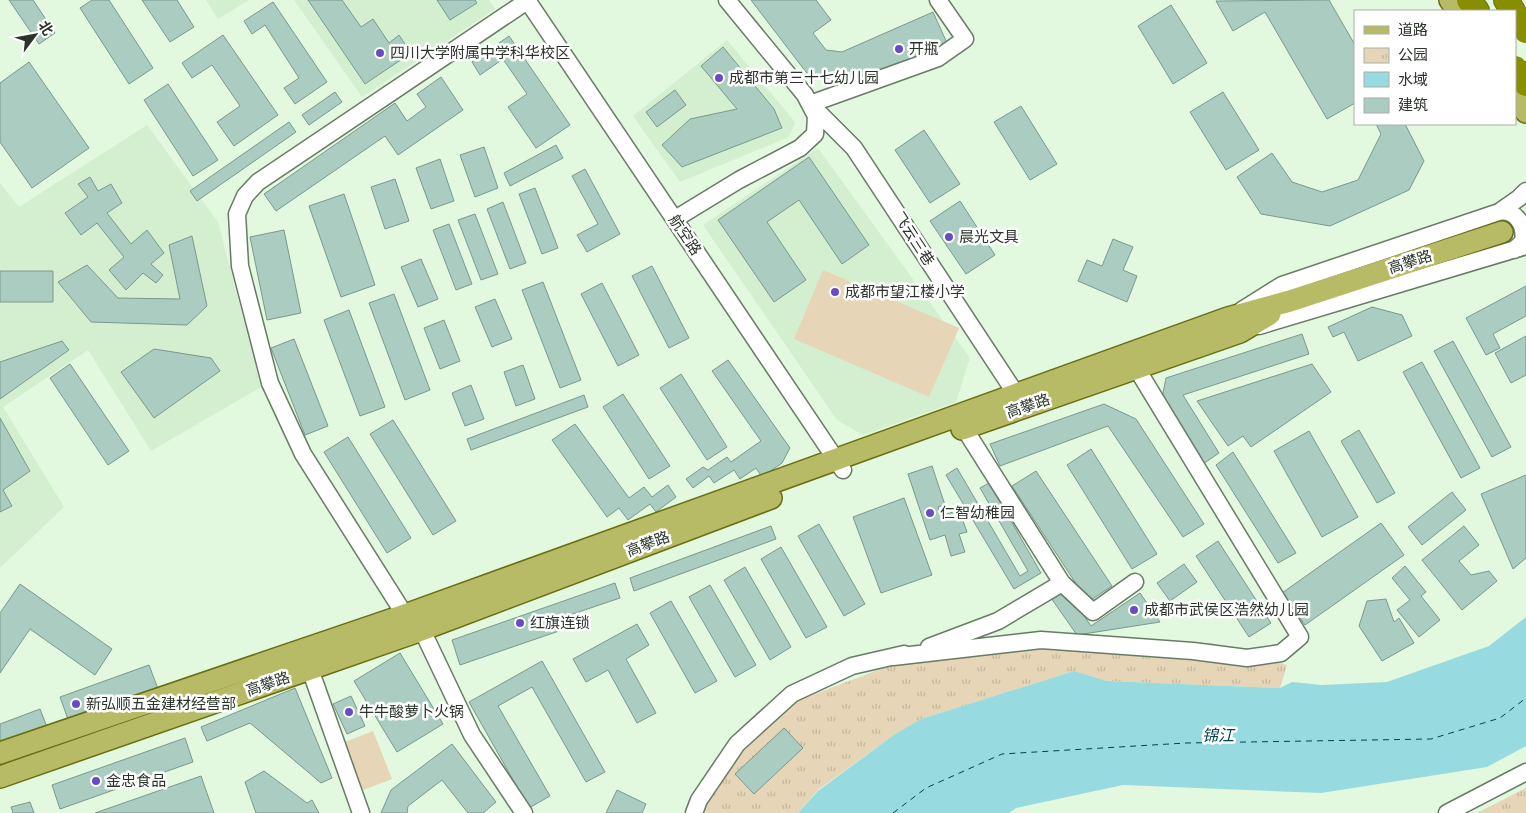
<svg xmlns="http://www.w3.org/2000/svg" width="1526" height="813" viewBox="0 0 1526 813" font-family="'Roboto Condensed','Noto Sans SC',sans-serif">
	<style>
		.built { fill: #d4efd0 }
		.green { fill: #e6d5b6 }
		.park { fill: url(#park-tufts) }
		.water { fill: #97dbe0 }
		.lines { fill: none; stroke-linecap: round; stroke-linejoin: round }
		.ferry { stroke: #014448; stroke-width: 1; stroke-dasharray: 6 5; stroke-linecap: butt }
		.building { fill: #abcdc1; stroke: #78998d }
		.minor-casing { stroke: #687b65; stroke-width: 19 }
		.major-casing { stroke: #686e0f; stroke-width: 24 }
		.highway-casing { stroke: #686e0f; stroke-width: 26 }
		.minor { stroke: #fff; stroke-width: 16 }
		.major { stroke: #b8bb66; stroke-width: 21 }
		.highway { stroke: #898e00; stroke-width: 24 }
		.highway-bridge-casing { stroke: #686e0f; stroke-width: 26; stroke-linecap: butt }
		.highway-bridge { stroke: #898e00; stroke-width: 24 }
		.poi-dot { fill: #694cc5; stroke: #fff; stroke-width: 2 }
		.labels { text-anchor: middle; stroke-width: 5; stroke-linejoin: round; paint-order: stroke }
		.poi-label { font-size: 15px; fill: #2b342a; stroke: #fff; text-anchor: start }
		.street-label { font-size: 15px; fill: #2b342a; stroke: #fff }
		.water-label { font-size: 16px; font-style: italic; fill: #014448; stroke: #fff }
	</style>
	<defs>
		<pattern id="park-tufts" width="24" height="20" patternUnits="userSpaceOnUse" patternTransform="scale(1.25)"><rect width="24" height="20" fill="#e6d5b6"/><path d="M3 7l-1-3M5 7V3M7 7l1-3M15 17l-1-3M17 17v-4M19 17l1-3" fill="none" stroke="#c5b79d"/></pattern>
	</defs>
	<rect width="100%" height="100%" fill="#e2f8df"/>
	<!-- built -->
	<path class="built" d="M206,0H249L218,19Z
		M294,0H489L495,9L362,97Z
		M727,40L795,122L789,137L680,182L633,116Z
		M147,125L218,222L261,387L151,451L88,350L3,407L64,507L0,568V183L19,207Z
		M818,148L970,358L956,402L863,435L837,420L703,225Z"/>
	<!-- green -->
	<path class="green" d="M823,270L959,328L929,397L794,339Z
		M373,731L392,779L363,790L345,742Z"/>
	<!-- park -->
	<path class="park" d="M1049,642L1211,643L1287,665L1280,688L1107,681L1074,671L921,719L895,734L818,790L798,813H701L717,784L747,747L799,700L894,664Z
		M1526,788V813H1477Z"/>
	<!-- water -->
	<path class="water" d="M1526,617V746L1487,767L1321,793L1123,785L1016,808L1009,813H798L818,791L895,734L921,719L1074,671L1107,681L1280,688L1292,682L1322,685L1387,682L1489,646Z"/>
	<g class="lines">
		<!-- ferry -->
		<path class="ferry" d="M893,813L926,788L1002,754L1186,743L1431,739L1500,718L1526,698"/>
	</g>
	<!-- building -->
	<path class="building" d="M9,0H33L55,33L39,44Z
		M92,0H109L153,68L129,84L80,8Z
		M142,0H177L194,27L170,42Z
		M308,0H342L361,27L373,19L389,43L399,35L411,53L365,84Z
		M437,0H475L477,3L450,20Z
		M751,0H816L831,20L813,33L826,50L842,52L933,12L947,43L858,82L809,76Z
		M1329,0L1355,45V103L1327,119L1265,12L1233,31L1216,1Z
		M273,2L327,82L295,104L284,88L299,78L265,25L252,34L244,21Z
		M1171,5L1207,63L1173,84L1138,26Z
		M223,35L278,115L234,146L217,122L240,106L212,65L192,78L182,63Z
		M509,36L570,125L536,148L508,107L527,94L503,59L480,75L472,62Z
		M723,47L774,109L782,128L682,167L662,145L690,119L737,109L701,66Z
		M29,62L89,148L32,188L0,142V83Z
		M441,77L463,110L398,155L385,136L276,211L264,194L395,103L407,121L426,107L417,94Z
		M168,84L218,160L193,176L144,100Z
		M675,90L686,105L657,127L646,112Z
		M335,92L342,102L309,125L302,115Z
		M1223,92L1259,150L1226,170L1190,112Z
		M1021,106L1057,164L1030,180L994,122Z
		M289,122L296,132L197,201L190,191Z
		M1376,124H1405L1424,161L1409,190L1330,226L1261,214L1237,177L1272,153L1292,182L1322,192L1358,180L1381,134Z
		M924,130L960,184L930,203L895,150Z
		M556,145L563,158L510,186L504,173Z
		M484,147L498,188L475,197L460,155Z
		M809,157L869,245L842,264L799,200L767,222L806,280L774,302L718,220Z
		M440,159L454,201L431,209L416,168Z
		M585,169L620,234L587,252L577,235L598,224L572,176Z
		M90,177L98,191L111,184L122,203L107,213L131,244L147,230L164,253L151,264L163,275L156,283L143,273L126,290L109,270L124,257L97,223L81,235L65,213L88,197L78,184Z
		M395,179L409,221L385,229L371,187Z
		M535,188L558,248L542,254L519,194Z
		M344,194L375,285L341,297L309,206Z
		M960,201L995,255L966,274L930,221Z
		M503,202L526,263L510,269L487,209Z
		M475,214L498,274L481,280L458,220Z
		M449,224L472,284L456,290L433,230Z
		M284,230L301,313L267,320L250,237Z
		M192,236L207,306L187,325L91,322L58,282L87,265L118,298L180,299L169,245Z
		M1113,239L1133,247L1123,270L1137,276L1127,302L1078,281L1087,260L1102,266Z
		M421,259L438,299L418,307L401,267Z
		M652,266L689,338L669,348L632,276Z
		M0,271H53V302H0Z
		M543,282L581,380L560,388L522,290Z
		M602,283L639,355L618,366L581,294Z
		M1526,286V316L1493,334L1500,348L1486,355L1466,318Z
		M394,294L430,390L405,400L369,303Z
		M495,299L512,339L492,347L475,307Z
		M1372,307L1402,315L1412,336L1358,361L1344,332L1333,337L1328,327Z
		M349,310L385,407L360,416L324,320Z
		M444,320L460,361L440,369L424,328Z
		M1302,334L1309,354L1183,395L1219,453L1203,464L1162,398L1166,378Z
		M1526,336V375L1511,383L1495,353Z
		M294,339L328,426L305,435L271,348Z
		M62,341L69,350L0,399V362Z
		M1453,341L1511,447L1492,457L1434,351Z
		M154,349L211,358L220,371L154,418L121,372Z
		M728,360L790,448L782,463L762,477L756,468L740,479L734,470L714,483L709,476L693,488L686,479L703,467L708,470L727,457L731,462L761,441L712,371Z
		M1422,362L1480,468L1461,478L1403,372Z
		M70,364L129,451L108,465L50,378Z
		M1312,364L1331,392L1251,447L1243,436L1228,446L1197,401Z
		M523,365L535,399L516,406L504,372Z
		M681,374L727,447L707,460L660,388Z
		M471,385L484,419L465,426L452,393Z
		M623,394L670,466L649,479L603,407Z
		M584,395L588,407L471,450L467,439Z
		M1104,404L1136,419L1204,524L1183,537L1108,426L1000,466L990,444Z
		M0,418L30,471L3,490L12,506L0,512Z
		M393,420L456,521L433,535L370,434Z
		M575,424L629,498L644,487L652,497L668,485L676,497L656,512L650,504L628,520L619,508L607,517L552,440Z
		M1359,430L1395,493L1377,503L1341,441Z
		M1309,431L1358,517L1322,537L1274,451Z
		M348,437L411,538L387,553L324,452Z
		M1091,449L1157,554L1132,569L1067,465Z
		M1233,452L1296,553L1278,563L1216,465Z
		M932,466L945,505L938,507L941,516L959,510L967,532L959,534L965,552L951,556L945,535L930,540L908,474Z
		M957,468L1020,576L1028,571L980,488L989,483L1041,573L1014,589L946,475Z
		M1036,471L1112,586L1088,602L1012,486Z
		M1526,475V558L1513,569L1481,494Z
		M1452,492L1466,510L1422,545L1408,527Z
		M904,498L932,575L881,593L853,517Z
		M1381,523L1404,555L1305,625L1282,593Z
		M819,524L865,604L844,616L798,536Z
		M771,526L776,539L634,591L630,578Z
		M1464,526L1479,545L1459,561L1471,575L1489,571L1497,581L1462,610L1422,560Z
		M1218,541L1271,623L1249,637L1196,556Z
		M781,547L827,627L806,638L761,559Z
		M1184,564L1197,582L1170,601L1157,583Z
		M1405,566L1426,592L1421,596L1440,620L1419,637L1397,610L1410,600L1392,578Z
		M745,567L791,647L770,660L724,580Z
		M615,583L620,598L558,619L562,630L460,665L452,640Z
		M20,584L112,649L95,675L30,629L0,673V613Z
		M710,585L756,665L735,677L689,597Z
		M1065,588L1091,626L1140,593L1160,622L1077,635L1051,598Z
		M1386,599L1394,622L1399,618L1414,643L1382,661L1359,626L1367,601Z
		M671,601L717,681L695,693L650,613Z
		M637,624L649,645L626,659L656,713L637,723L608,670L586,682L573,659Z
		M400,653L443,724L397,752L354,681Z
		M542,661L605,772L586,782L532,687L498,706L550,796L529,808L469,702Z
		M149,665L158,689L69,722L60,697Z
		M295,688L332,778L321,783L250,723L207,741L201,727Z
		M351,696L365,726L347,734L333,704Z
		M40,709L47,727L0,745V724Z
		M784,728L803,748L754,794L735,774Z
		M185,738L193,762L60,809L52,785Z
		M452,744L496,802L483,813H468L442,780L408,806L407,813H381L391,790Z
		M264,771L307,803L312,800L319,813H256L245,782Z
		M201,776L214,813H95Z
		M617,790L646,804L642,813H606Z
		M30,802L34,813H13L11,807Z"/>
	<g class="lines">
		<defs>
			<path id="minor" d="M527,0L843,470
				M938,0L965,39L938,58L810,104L854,148L1016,394L1020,405
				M1499,212C1515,209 1526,225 1523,241C1521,244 1517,247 1514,250
				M675,219L739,180L800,148L815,134L816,116L805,95L727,0
				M1242,310L1282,285L1499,212L1519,198L1526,191
				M1259,326L1526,246
				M964,428L1062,583L1093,612L1135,582
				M410,623L303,454L270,383L240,266L237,214L245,196L258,182L527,1
				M422,630L472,735L524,813
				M929,647L998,621L1062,583
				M893,657L1041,640L1193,651L1247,658L1281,653L1300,637L1137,369
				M310,669L361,813
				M694,813L699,800L737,744L792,694L852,666L904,654
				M1447,813L1526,772"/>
			<path id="major" d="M1450,0L1458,11
				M1515,95L1526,112
				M962,429L1240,332L1270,314
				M0,753L405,615L1228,318L1290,301L1502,232
				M0,777L416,632L771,498"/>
			<path id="highway" d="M1469,0L1477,11
				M1506,0L1513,11"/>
		</defs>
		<!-- minor casing -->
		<use href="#minor" class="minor-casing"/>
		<!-- major casing -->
		<use href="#major" class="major-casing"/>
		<!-- highway casing -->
		<use href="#highway" class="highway-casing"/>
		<!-- minor -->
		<use href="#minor" class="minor"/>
		<!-- major -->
		<use href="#major" class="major"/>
		<!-- highway -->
		<use href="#highway" class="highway"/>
		<defs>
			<path id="highway-bridge" d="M1515,14L1526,31
				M1515,68L1526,84"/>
		</defs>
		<!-- highway-bridge casing -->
		<use href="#highway-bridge" class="highway-bridge-casing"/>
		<!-- highway-bridge -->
		<use href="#highway-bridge" class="highway-bridge"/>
	</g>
	<!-- markers -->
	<g class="poi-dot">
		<circle cx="899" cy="49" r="5"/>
		<circle cx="380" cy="53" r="5"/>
		<circle cx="719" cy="78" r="5"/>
		<circle cx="949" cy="237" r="5"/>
		<circle cx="835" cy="292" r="5"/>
		<circle cx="930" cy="513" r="5"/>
		<circle cx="1134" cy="610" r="5"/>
		<circle cx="520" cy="623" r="5"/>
		<circle cx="76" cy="704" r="5"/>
		<circle cx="349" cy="712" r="5"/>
		<circle cx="96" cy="781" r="5"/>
	</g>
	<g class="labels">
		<!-- poi labels -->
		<g class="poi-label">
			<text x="909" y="54">开瓶</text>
			<text x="390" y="58">四川大学附属中学科华校区</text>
			<text x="729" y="83">成都市第三十七幼儿园</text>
			<text x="959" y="242">晨光文具</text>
			<text x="845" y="297">成都市望江楼小学</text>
			<text x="940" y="518">仁智幼稚园</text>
			<text x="1144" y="615">成都市武侯区浩然幼儿园</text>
			<text x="530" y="628">红旗连锁</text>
			<text x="86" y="709">新弘顺五金建材经营部</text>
			<text x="359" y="717">牛牛酸萝卜火锅</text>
			<text x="106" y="786">金忠食品</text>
		</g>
		<!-- street labels -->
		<g class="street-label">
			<text transform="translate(685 235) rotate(56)" y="5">航空路</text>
			<text transform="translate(914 239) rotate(57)" y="5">飞云三巷</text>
			<text transform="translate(1410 262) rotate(-18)" y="5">高攀路</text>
			<text transform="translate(1028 406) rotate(-19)" y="5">高攀路</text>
			<text transform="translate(648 544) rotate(-21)" y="5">高攀路</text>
			<text transform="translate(268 684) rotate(-19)" y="5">高攀路</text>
		</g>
		<!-- water labels -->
		<g class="water-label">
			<text x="1218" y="741">锦江</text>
		</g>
	</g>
	<!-- legend -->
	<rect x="1354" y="10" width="162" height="115" fill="#ffffff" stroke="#aaaeaa"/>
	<rect x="1364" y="26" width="25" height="8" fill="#b8bb66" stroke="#aaaeaa"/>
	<text x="1398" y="35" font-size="15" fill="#2b342a">道路</text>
	<rect x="1364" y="48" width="25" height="15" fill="url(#park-tufts)" stroke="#aaaeaa"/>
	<text x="1398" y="60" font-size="15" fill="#2b342a">公园</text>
	<rect x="1364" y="72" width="25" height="15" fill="#97dbe0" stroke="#aaaeaa"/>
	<text x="1398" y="85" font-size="15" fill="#2b342a">水域</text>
	<rect x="1364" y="98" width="25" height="15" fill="#abcdc1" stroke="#aaaeaa"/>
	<text x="1398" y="110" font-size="15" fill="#2b342a">建筑</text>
	<!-- north arrow -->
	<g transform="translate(35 35) rotate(58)" stroke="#ffffff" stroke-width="4" paint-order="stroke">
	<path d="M0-4L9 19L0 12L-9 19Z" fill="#2b342a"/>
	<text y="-8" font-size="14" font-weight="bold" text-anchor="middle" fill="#2b342a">北</text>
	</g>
</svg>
